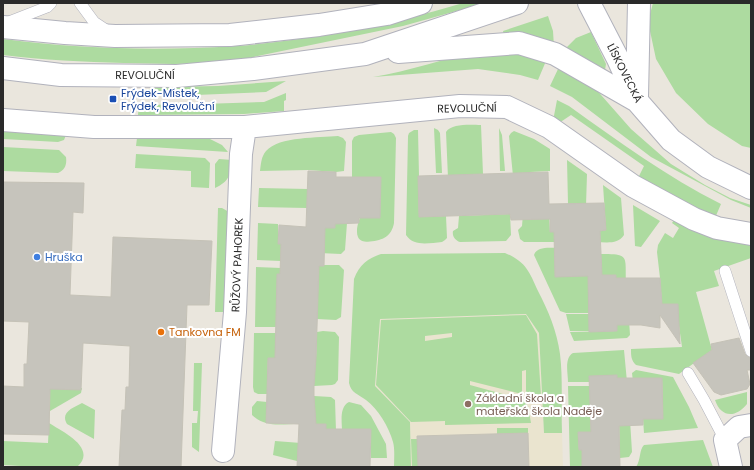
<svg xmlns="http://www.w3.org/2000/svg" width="754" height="470" viewBox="0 0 754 470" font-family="Poppins,sans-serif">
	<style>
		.education { fill: #eae4cf }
		.green { fill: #addba0; fill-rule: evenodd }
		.building { fill: #c6c4bc; stroke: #c5c2b7 }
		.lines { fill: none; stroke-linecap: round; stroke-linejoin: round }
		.service-casing { stroke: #b1b2bc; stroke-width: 12 }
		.minor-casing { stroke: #b1b2bc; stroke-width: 24 }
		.secondary-casing { stroke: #b1b2bc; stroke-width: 24 }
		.service { stroke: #fff; stroke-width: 11 }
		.minor { stroke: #fff; stroke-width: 22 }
		.secondary { stroke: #fff; stroke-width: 22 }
		.transit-dot { fill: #1a4fb4; stroke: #fff; stroke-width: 1.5 }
		.shop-dot { fill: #3f7fe0; stroke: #fff; stroke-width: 1.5 }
		.food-dot { fill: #e8710a; stroke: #fff; stroke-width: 1.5 }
		.education-dot { fill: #8d6e63; stroke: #fff; stroke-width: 1.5 }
		.labels { text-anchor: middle; stroke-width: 4; stroke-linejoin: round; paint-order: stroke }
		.street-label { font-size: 11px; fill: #2a2a2a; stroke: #fff }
		.transit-label { font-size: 11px; fill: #164399; stroke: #fff; text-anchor: start }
		.shop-label { font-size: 11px; fill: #366cbe; stroke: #fff; text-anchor: start }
		.food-label { font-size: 11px; fill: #c56008; stroke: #fff; text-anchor: start }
		.education-label { font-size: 11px; fill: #785e54; stroke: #fff; text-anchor: start }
	</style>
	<rect width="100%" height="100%" fill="#eae6dd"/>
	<!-- education -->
	<path class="education" d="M526,314L539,333L544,432L562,433L563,467H411L410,422L375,386L380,319Z"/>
	<!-- green -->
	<path class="green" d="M463,3H485L403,26L234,61C197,65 161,64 124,63C84,62 43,60 3,55V39C80,49 158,51 235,46C271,44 307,38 343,31C383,24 424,15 463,3Z
		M653,3H751V148L742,146L708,124L676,93L656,59L650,31L649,18Z
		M548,16L553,31L554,47L504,35L503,31Z
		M591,32L606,64L605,70L599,71L563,51L576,38Z
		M481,51L524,54L546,61L538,80L520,75L478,69L373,77C410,71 445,58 481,51Z
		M559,67L594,87L631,129L671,164L705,185L730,198L751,205V208L731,200L651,157L572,97L550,86Z
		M286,81L266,92L172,96H140V91L163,87L218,86Z
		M286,93V100L284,101V111L244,114L138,115L139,104L171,105L264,102Z
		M557,100L569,106C618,141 667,177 721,204L715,218L638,178L644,166L571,115L559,123L553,121Z
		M481,125L483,174L466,175L448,178L446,132C452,123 471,125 481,125Z
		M434,128L438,130L440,133L442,173H436Z
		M499,128L502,135L505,171H500Z
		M3,130L66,135L64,140L58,142L3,139Z
		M414,130H418L419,176H418L419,217L446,216L447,238L445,240L442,242C429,243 414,247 406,235L408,136L409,133Z
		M514,131L534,139L550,149V171L530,172V176H513L509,136L511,133Z
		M391,132L394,134L396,138L394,223C393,229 390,235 384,238C378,241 361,245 358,237C352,224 374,190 381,177H363L352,179V141L354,137L359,135Z
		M338,136L343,138L346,142L344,171L336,172L308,170L260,171C261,164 261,157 266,151C279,136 319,138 338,136Z
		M137,138H208L222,145L228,152L136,146Z
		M3,147L59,150L66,157C67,165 65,170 58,173L3,171Z
		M136,154L205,158L210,163L209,188L191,187V171L135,168Z
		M219,159L232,160C230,175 230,181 215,188V164Z
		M567,160L587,174L586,206L568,204Z
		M603,185L621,198L624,235C618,245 605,242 595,242V231L606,230Z
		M259,188L308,189L307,208L258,207Z
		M633,205L660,221L641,247L635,246Z
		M218,208H222L229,212V312H215Z
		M510,214L511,235L506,241L460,242C455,240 452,236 453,231L458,228L459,216Z
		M523,214H549L550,232H557L558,242H524L520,239L518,230L522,226Z
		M335,217L347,223L345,250L341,254L319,253L320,227Z
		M674,220L751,243V258L714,271L719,286L696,292L712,350L679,374L636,365C631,360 631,356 631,349L682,347L679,326L662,304L660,278L657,252L658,245L665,233L673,238L679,228L672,223Z
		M258,223L278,224V244H281V261L257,260Z
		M558,248L588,276L589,295L592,313H566L560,311L534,255C537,246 550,248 558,248Z
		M505,253C526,262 529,271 538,291C548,310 557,331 560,354C563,378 561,407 562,433H544L539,333L526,314L380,319L375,386L410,422L411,467H394C394,459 395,449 393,442C389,427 378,409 366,400C358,394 351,393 349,383L354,279C359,265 368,258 381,254Z
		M601,254C630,254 625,256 626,282L597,275Z
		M324,265H339L344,270L341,317L336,320L317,319L319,266H324Z
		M256,267L281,268L280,274H278L279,327H255Z
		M566,314H589V331H570Z
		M526,315L537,334L541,396L526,395V370L522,371V394L470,381V385L521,399L528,406L531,423L445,425V421L411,422L376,385L381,320ZM452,333V337L425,341V336Z
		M617,320H629L630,335L627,338L574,341L570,332L617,331Z
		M323,331L335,332L339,337L338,380L335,384L332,385L314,386L309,359L316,358L317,332Z
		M254,333H279L275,358H268L267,394H258L254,392L253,387Z
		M624,350L627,382L617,383V375L589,382H568C568,373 564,358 573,353Z
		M194,363H202L199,452L192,447V423H197L198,411H193Z
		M636,370L673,377L689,407L698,428L644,433L643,419L663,418L662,378H644L633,382L632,373Z
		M568,386H590L591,432H578L579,450H582V467H570Z
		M50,388H82L81,393L50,411Z
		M747,392V404C736,418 721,418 715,400Z
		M314,396L331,397L335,400L336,431L326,432V424H307Z
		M257,401L267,402L266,423L299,424C280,424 266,428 252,415V407Z
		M349,402L361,405L371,416L386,444L387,458H371V429L342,431C342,422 339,407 349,402Z
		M82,403L95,410L94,439L67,424C60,412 73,408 82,403Z
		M619,420H630L632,452L629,457L620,458Z
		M49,423C63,432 98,448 77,467H37L3,465V441L48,443Z
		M497,428H528V433L497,434Z
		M411,439H418V467H412Z
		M703,440L713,467H636C641,460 639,450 644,445Z
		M275,441L301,443L297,461L273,455Z"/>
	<!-- building -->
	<path class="building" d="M308,171L336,172V177H381L380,218H359V223L335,224V228H325L324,266H319L316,358L314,386V396L316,424H326V429H371L370,467H297L299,424L266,423L268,358H275L277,274H280L281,244H278L279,225L306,227Z
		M548,172L549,204L604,203L606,230L600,231L602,275H616V278H660L662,304H678L680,344L660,315V328L641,325H617V331L589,332L588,276L555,277L554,232H550V219L511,220L510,214L419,217L418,176Z
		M3,182L84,183L83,213L73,212L70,295L111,297L113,237L212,241L209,305H187L181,467H119L122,410H125L126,387H129L130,346L83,343L81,390L50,389L49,435L3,434V386L24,387V364H27L29,322L3,321Z
		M739,338L745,354L747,356L751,358V370H747L750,384L747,389L721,395L714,392L693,363L712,350L711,344Z
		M617,375V378H662L663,419H643V425L619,426L620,467H582V450H579L578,432H591L589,376Z
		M528,433L529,467H418L417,436Z"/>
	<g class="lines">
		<defs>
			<path id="service" d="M80,3L94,22L109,32
				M6,23L47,7L51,3
				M725,271L751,351
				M688,373L704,400L725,440"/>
			<path id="minor" d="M3,120L94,127H245L460,106L507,107L549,127L633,186L694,219L717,228L751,234
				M223,451L235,312L241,154L245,127
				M731,467L725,440L739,427L751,425"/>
			<path id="secondary" d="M589,3L618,59L637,101L671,140L708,167L751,188
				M3,27L65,33L115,36L230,35L319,25L387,14L421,3
				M398,52L519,43L555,54L637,101
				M3,68L61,75L177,76L253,69L365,54L517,3
				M637,96L639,3"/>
		</defs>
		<!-- service casing -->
		<use href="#service" class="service-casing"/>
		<!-- minor casing -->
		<use href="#minor" class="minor-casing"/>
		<!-- secondary casing -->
		<use href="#secondary" class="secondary-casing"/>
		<!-- service -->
		<use href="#service" class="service"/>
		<!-- minor -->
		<use href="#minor" class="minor"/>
		<!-- secondary -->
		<use href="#secondary" class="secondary"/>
	</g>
	<!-- markers -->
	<rect class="transit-dot" x="109" y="95" width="8" height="8" rx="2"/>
	<circle class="shop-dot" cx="37" cy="257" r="4"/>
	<circle class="food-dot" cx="161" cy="332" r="4"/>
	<circle class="education-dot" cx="468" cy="404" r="4"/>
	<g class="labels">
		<!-- street labels -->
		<g class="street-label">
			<text transform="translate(625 73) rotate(63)" y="4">LÍSKOVECKÁ</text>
			<text x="145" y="79">REVOLUČNÍ</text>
			<text transform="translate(467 108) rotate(-1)" y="4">REVOLUČNÍ</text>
			<text transform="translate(237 265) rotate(-88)" y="4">RŮŽOVÝ PAHOREK</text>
		</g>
		<!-- transit labels -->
		<g class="transit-label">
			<text x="121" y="97">Frýdek-Místek,<tspan x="121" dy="13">Frýdek, Revoluční</tspan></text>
		</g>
		<!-- shop labels -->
		<g class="shop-label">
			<text x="45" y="261">Hruška</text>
		</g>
		<!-- food labels -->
		<g class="food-label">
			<text x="169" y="336">Tankovna FM</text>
		</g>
		<!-- education labels -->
		<g class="education-label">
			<text x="476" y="402">Základní škola a<tspan x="476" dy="13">mateřská škola Naděje</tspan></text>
		</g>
	</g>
	<!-- border -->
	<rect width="754" height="470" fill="none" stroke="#2a2a2a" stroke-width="8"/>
</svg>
